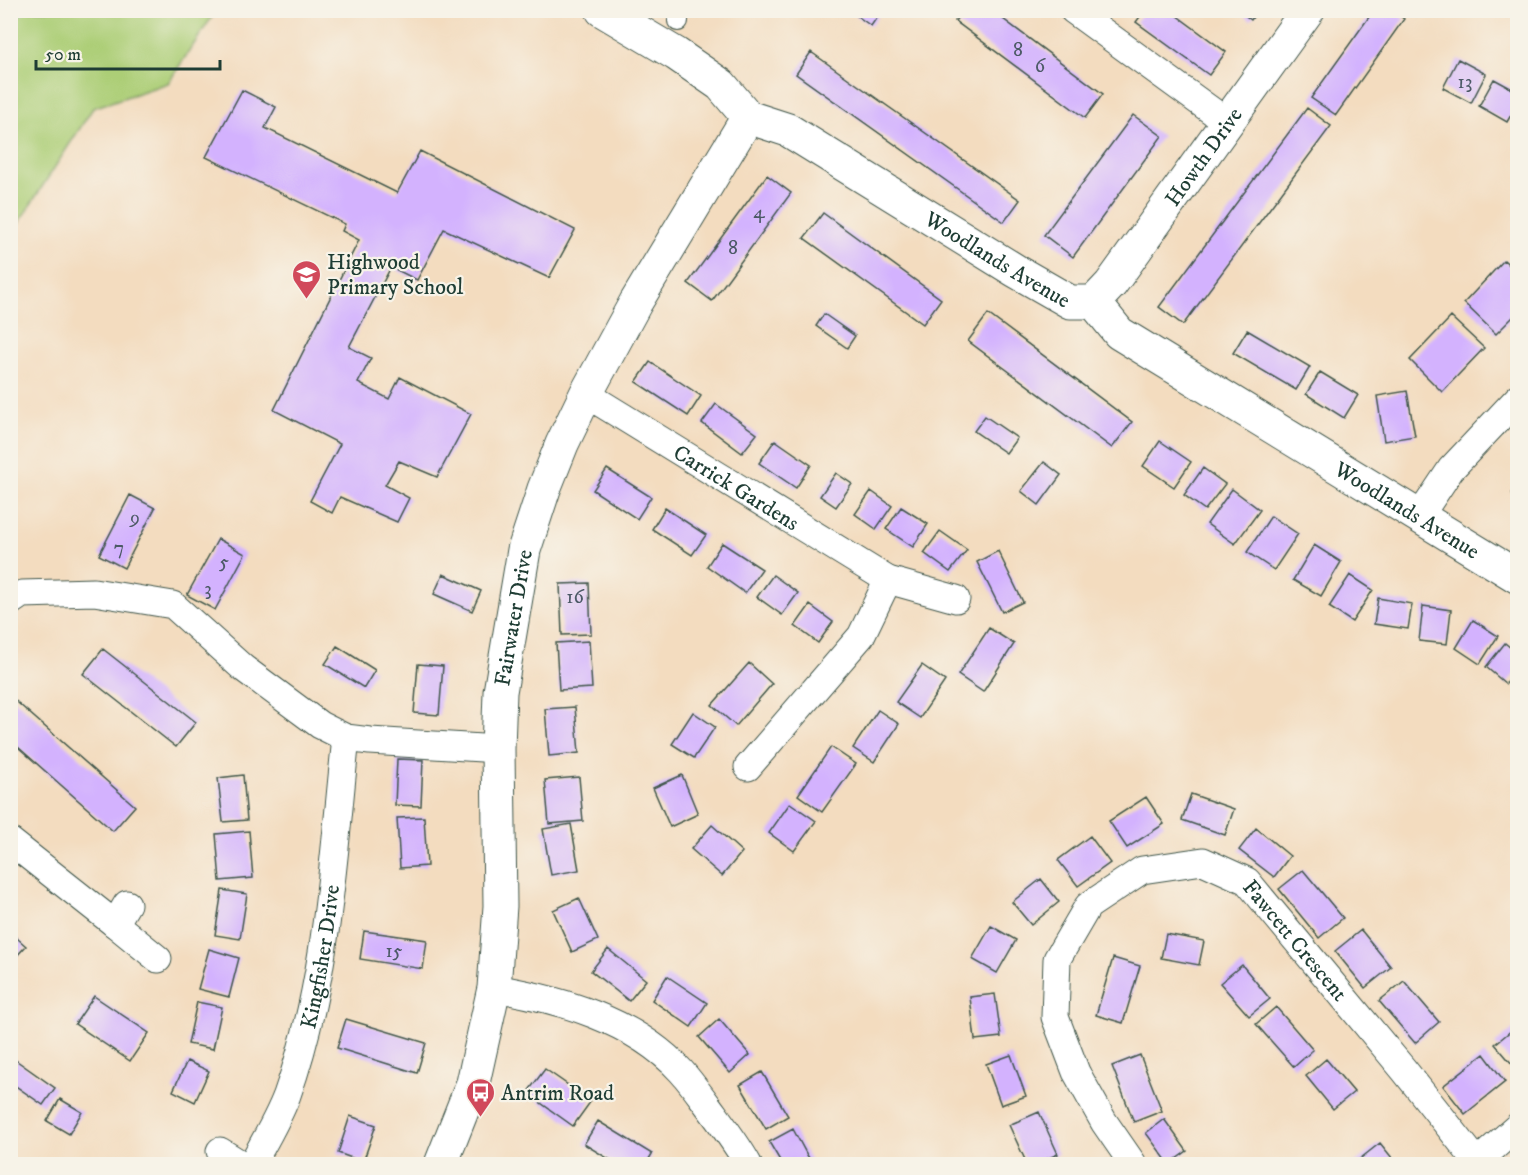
<svg xmlns="http://www.w3.org/2000/svg" width="1528" height="1175" viewBox="0 0 1528 1175" font-family="'IM FELL DW Pica',serif">
	<style>
		.green { fill: #acce76; stroke: #668655; stroke-width: 1.5 }
		.lines { fill: none; stroke-linecap: round; stroke-linejoin: round }
		.stream { stroke: #82b3ee; stroke-width: 8 }
		.building { fill: #d3b2fe }
		.pedestrian-casing { stroke: #3f5549; stroke-width: 22 }
		.minor-casing { stroke: #3f5549; stroke-width: 29 }
		.tertiary-casing { stroke: #3f5549; stroke-width: 35 }
		.pedestrian { stroke: #fff; stroke-width: 20 }
		.minor { stroke: #fff; stroke-width: 27 }
		.tertiary { stroke: #fff; stroke-width: 33 }
		.labels { text-anchor: middle; stroke-width: 4.5; stroke-linejoin: round; paint-order: stroke }
		.number-label { font-size: 20px; fill: #4c5a66 }
		.street-label { font-size: 22px; fill: #1f3d34; stroke: #f7f3e8 }
		.poi-label { font-size: 22px; fill: #1f3d34; stroke: #f7f3e8; text-anchor: start }
	</style>
	<rect width="100%" height="100%" fill="#f7f3e8"/>
	<filter id="ink" filterUnits="userSpaceOnUse"><feTurbulence type="fractalNoise" baseFrequency=".0167" numOctaves="2"/><feDisplacementMap in="SourceGraphic" scale="12" xChannelSelector="R" yChannelSelector="G"/><feConvolveMatrix kernelMatrix="1 2 1 2 8 2 1 2 1" color-interpolation-filters="sRGB"/></filter>
	<filter id="wash" filterUnits="userSpaceOnUse"><feTurbulence type="fractalNoise" baseFrequency=".008" numOctaves="4" result="noise"/><feDisplacementMap in="SourceGraphic" scale="24" xChannelSelector="R" yChannelSelector="G"/><feGaussianBlur stdDeviation="1.35" result="paint"/><feColorMatrix in="noise" values="0 0 0 0 0 0 0 0 0 0 0 0 0 0 0 0 0 1.4 0 .05"/><feComposite in="paint" operator="in"/></filter>
	<g filter="url(#wash)">
		<rect width="100%" height="100%" fill="#f3dcbf"/>
		<!-- green -->
		<path class="green" d="M11,10L216,11L168,83L93,108L11,235Z"/>
		<g class="lines">
			<!-- stream -->
			<path class="stream" d="M10,13L21,10"/>
		</g>
		<g id="blocks">
			<!-- building -->
			<path class="building" d="M849,10H882L871,26Z
				M963,10H991L1103,94L1085,118L955,21Z
				M1145,10H1169L1226,52L1209,75L1136,22Z
				M1238,10H1258L1251,20Z
				M1374,10H1392L1404,19L1336,115L1311,98Z
				M811,52L1020,200L1004,222L796,74Z
				M1458,59L1486,74L1471,103L1443,88Z
				M1494,79L1518,92V103L1507,122L1479,106Z
				M242,90L276,107L265,128L397,193L420,151L575,230L549,278L444,229L417,280L391,267L349,347L371,358L358,383L389,399L400,377L471,414L437,477L399,461L385,485L409,498L397,522L340,497L332,513L310,501L340,444L274,410L359,240L342,231L345,224L206,157Z
				M1307,108L1331,126L1183,325L1159,307Z
				M1133,115L1162,136L1073,257L1044,235Z
				M767,175L791,193L712,301L688,283Z
				M823,213L941,299L923,324L804,238Z
				M1504,260L1518,273V312L1496,334L1464,303Z
				M824,314L855,336L847,348L816,326Z
				M988,314L1132,422L1112,448L968,341Z
				M1451,317L1484,348L1442,392L1410,360Z
				M1247,330L1310,367L1296,390L1233,353Z
				M650,362L701,396L688,416L636,382Z
				M1320,372L1358,395L1344,418L1306,394Z
				M1407,391L1415,436L1384,441L1377,396Z
				M716,404L757,434L742,453L702,423Z
				M985,416L1017,438L1006,453L974,431Z
				M775,440L811,465L796,488L759,463Z
				M1160,441L1191,462L1174,487L1143,466Z
				M1044,462L1061,475L1039,505L1021,491Z
				M1203,468L1225,484L1205,510L1184,495Z
				M607,469L651,497L637,519L593,490Z
				M836,473L852,484L836,507L820,496Z
				M1232,489L1260,510L1235,544L1207,524Z
				M1518,490V518L1516,519L1512,491Z
				M871,491L892,506L876,529L855,514Z
				M130,495L155,508L124,568L99,555Z
				M901,507L928,524L913,547L886,529Z
				M665,508L706,535L692,555L652,529Z
				M1271,516L1298,534L1274,570L1247,552Z
				M940,531L967,550L950,572L924,553Z
				M218,539L245,554L215,610L187,595Z
				M722,543L762,569L745,593L707,566Z
				M1314,545L1341,562L1321,596L1293,580Z
				M998,551L1023,602L1002,612L977,562Z
				M443,574L481,591L472,611L434,594Z
				M773,575L798,593L782,615L757,597Z
				M1350,575L1373,590L1352,622L1329,607Z
				M589,583L591,634L562,635L560,584Z
				M1378,598L1412,604L1408,629L1374,624Z
				M810,605L833,622L818,643L795,626Z
				M1423,606L1451,610L1447,644L1419,641Z
				M1473,620L1498,636L1480,664L1456,648Z
				M989,628L1014,644L983,692L958,675Z
				M589,641L592,688L559,690L556,643Z
				M1505,643L1518,654V670L1506,684L1486,667Z
				M337,646L375,670L364,688L325,664Z
				M103,649L196,722L176,747L83,674Z
				M749,663L772,684L736,726L712,705Z
				M418,664L443,666L439,715L414,713Z
				M922,665L945,681L920,718L896,702Z
				M10,696L135,806L113,831L10,740Z
				M575,707L579,753L549,756L545,709Z
				M878,710L899,724L874,762L853,748Z
				M693,712L715,727L694,758L672,744Z
				M831,747L856,764L822,812L798,795Z
				M397,759L423,760L421,806L395,805Z
				M243,775L247,820L223,822L218,778Z
				M682,775L698,814L670,827L653,788Z
				M579,777L583,821L549,824L545,780Z
				M1191,794L1234,809L1225,835L1182,820Z
				M1146,797L1164,824L1127,848L1109,821Z
				M790,803L816,821L794,851L769,833Z
				M424,817L427,866L400,868L397,818Z
				M571,824L579,870L551,875L543,829Z
				M712,825L742,852L722,876L691,849Z
				M1256,828L1290,856L1274,877L1239,850Z
				M249,831L253,878L220,881L216,834Z
				M1090,836L1110,863L1078,886L1058,860Z
				M1303,870L1343,918L1319,938L1279,889Z
				M1041,879L1059,902L1031,925L1012,902Z
				M222,890L247,894L240,939L215,935Z
				M579,898L598,940L572,952L553,910Z
				M991,926L1016,940L997,973L972,959Z
				M1361,930L1391,967L1365,988L1335,951Z
				M364,931L427,940L423,969L360,959Z
				M10,932L26,946L10,963Z
				M1166,934L1204,941L1199,965L1161,958Z
				M209,949L239,958L229,997L198,989Z
				M608,949L646,980L629,1001L591,971Z
				M1113,958L1140,966L1123,1023L1096,1015Z
				M1242,965L1270,999L1249,1016L1220,983Z
				M667,976L707,1003L691,1027L652,1000Z
				M1404,981L1439,1022L1415,1043L1379,1001Z
				M995,994L1001,1037L975,1040L970,997Z
				M94,996L149,1033L130,1061L75,1024Z
				M197,1002L222,1007L213,1049L188,1044Z
				M1276,1007L1313,1050L1294,1067L1256,1024Z
				M346,1019L426,1043L417,1073L337,1048Z
				M719,1019L750,1055L730,1073L699,1037Z
				M1518,1025V1071L1495,1044Z
				M1484,1054L1505,1082L1465,1114L1443,1086Z
				M1011,1055L1026,1096L1001,1105L986,1064Z
				M1140,1055L1162,1111L1134,1122L1112,1066Z
				M10,1056L55,1088L43,1105L10,1082Z
				M1326,1059L1354,1092L1333,1109L1306,1076Z
				M187,1061L209,1071L195,1102L173,1091Z
				M545,1069L591,1101L573,1126L527,1093Z
				M762,1072L788,1116L766,1129L740,1085Z
				M60,1099L82,1112L69,1134L47,1121Z
				M1039,1112L1058,1154L1035,1164H1027L1009,1125Z
				M350,1116L376,1125L363,1162L338,1153Z
				M1164,1119L1187,1151L1169,1164L1146,1133Z
				M598,1121L652,1154L646,1164H617L584,1144Z
				M793,1129L807,1155L813,1164H782L769,1142Z
				M1380,1143L1397,1164H1353L1361,1158Z"/>
		</g>
	</g>
	<g filter="url(#ink)">
		<use href="#blocks" fill-opacity="0" stroke="#3f5549" stroke-width="1.5"/>
		<g class="lines">
			<defs>
				<path id="pedestrian" d="M678,21V10"/>
				<g id="minor">
					<path d="M1073,10L1227,122"/>
					<path id="s1" d="M586,394L888,580L956,599"/>
					<path d="M1419,517L1451,469L1518,398"/>
					<path d="M10,602L22,594L94,592L173,605L243,668L320,725L346,738L370,741L498,749"/>
					<path d="M748,767L861,636L888,580"/>
					<path d="M10,841L115,924L127,904"/>
					<path d="M115,924L158,959"/>
					<path d="M494,988C559,999 634,1020 681,1071C691,1082 700,1095 709,1107C723,1126 737,1144 748,1164"/>
					<path d="M220,1151L241,1164"/>
					<path id="s2" d="M252,1164C264,1142 278,1119 287,1095C328,980 333,857 346,738"/>
					<path id="s3" d="M1133,1164L1104,1122L1076,1072L1055,1017L1057,959L1088,906L1142,870L1203,861L1247,881L1404,1070L1477,1162"/>
					<path d="M1475,1164L1518,1126"/>
				</g>
				<g id="tertiary">
					<path id="s4" d="M602,10L676,54L721,85L748,117L788,130L1016,271L1070,302H1094"/>
					<path id="s5" d="M1094,302L1119,333L1518,577"/>
					<path id="s6" d="M1094,302L1111,284L1308,10"/>
					<path id="s7" d="M441,1164L473,1083L494,988L500,906L498,749L500,692L524,550L544,489L562,444L586,394L636,302L748,117"/>
				</g>
			</defs>
			<!-- pedestrian casing -->
			<use href="#pedestrian" class="pedestrian-casing"/>
			<!-- minor casing -->
			<use href="#minor" class="minor-casing"/>
			<!-- tertiary casing -->
			<use href="#tertiary" class="tertiary-casing"/>
			<!-- pedestrian -->
			<use href="#pedestrian" class="pedestrian"/>
			<!-- minor -->
			<use href="#minor" class="minor"/>
			<!-- tertiary -->
			<use href="#tertiary" class="tertiary"/>
		</g>
	</g>
	<!-- icons -->
	<defs>
		<symbol id="school-pin" viewBox="-11 -11 22 30"><path d="M0 17L-7.5 6A9.5 9.5 0 1 1 7.5 6Z" fill="#d1495b" stroke="#f7f3e8"/><path d="M0-5L7-2L0 1L-7-2ZM-4 1L0 2.5L4 1V4Q0 6-4 4Z" fill="#fff"/></symbol>
		<symbol id="bus-pin" viewBox="-11 -11 22 30"><path d="M0 17L-7.5 6A9.5 9.5 0 1 1 7.5 6Z" fill="#d1495b" stroke="#f7f3e8"/><path d="M-5-6H5V4H4V6H2V4H-2V6H-4V4H-5ZM-3.5-4V0h7V-4ZM-3.5 1.2v1.5H-2V1.2ZM2 1.2v1.5H3.5V1.2Z" fill="#fff"/></symbol>
	</defs>
	<g fill-rule="evenodd">
		<use href="#school-pin" x="290" y="258" width="33" height="45"/>
		<use href="#bus-pin" x="464" y="1076" width="33" height="45"/>
	</g>
	<g class="labels">
		<!-- number labels -->
		<g class="number-label">
			<text x="1018" y="56">8</text>
			<text x="1040" y="72">6</text>
			<text x="1465" y="88">13</text>
			<text x="759" y="218">4</text>
			<text x="733" y="254">8</text>
			<text x="135" y="524">9</text>
			<text x="119" y="554">7</text>
			<text x="224" y="568">5</text>
			<text x="208" y="595">3</text>
			<text x="575" y="603">16</text>
			<text x="394" y="957">15</text>
		</g>
		<!-- street labels -->
		<g class="street-label">
			<text dy="8" stroke="none"><textPath href="#s6" startOffset="182">Howth Drive</textPath></text>
			<text dy="8" stroke="none"><textPath href="#s4" startOffset="471">Woodlands Avenue</textPath></text>
			<text dy="8" stroke="none"><textPath href="#s1" startOffset="177">Carrick Gardens</textPath></text>
			<text dy="8" stroke="none"><textPath href="#s5" startOffset="378">Woodlands Avenue</textPath></text>
			<text dy="8" stroke="none"><textPath href="#s7" startOffset="556">Fairwater Drive</textPath></text>
			<text dy="8" stroke="none"><textPath href="#s3" startOffset="538">Fawcett Crescent</textPath></text>
			<text dy="8" stroke="none"><textPath href="#s2" startOffset="220">Kingfisher Drive</textPath></text>
		</g>
		<!-- poi labels -->
		<g class="poi-label">
			<text x="327" y="269">Highwood<tspan x="327" dy="25">Primary School</tspan></text>
			<text x="501" y="1100">Antrim Road</text>
		</g>
	</g>
	<!-- margin -->
	<rect width="1528" height="1175" fill="none" stroke="#f7f3e8" stroke-width="36"/>
	<!-- scale -->
	<path d="M36 60v9h184v-9" fill="none" stroke="#1f3d34" stroke-width="3"/>
	<text x="45" y="60" font-size="18" fill="#1f3d34" stroke="#f7f3e8" stroke-width="4.5" paint-order="stroke">50 m</text>
</svg>
